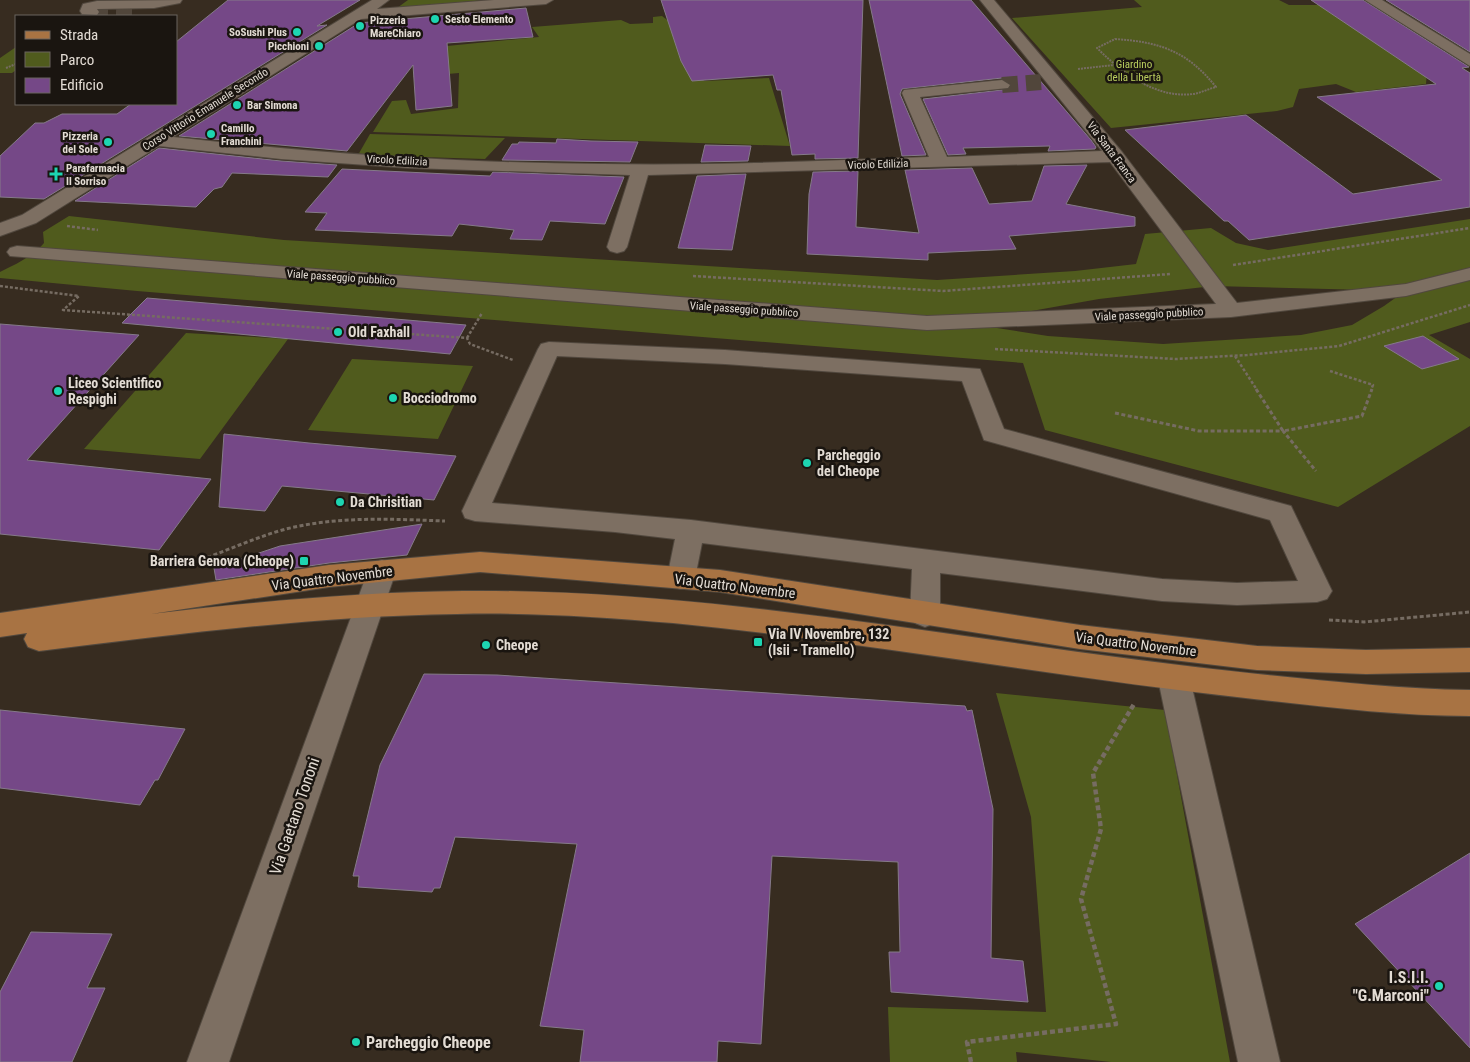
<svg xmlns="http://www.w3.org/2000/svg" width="1470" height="1062" viewBox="0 0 1470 1062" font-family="'Roboto Condensed',sans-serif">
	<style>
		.green { fill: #505b1d; fill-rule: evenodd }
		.building { fill: #754887; stroke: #857a89 }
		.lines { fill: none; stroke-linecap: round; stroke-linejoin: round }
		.minor-tunnel { stroke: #51463b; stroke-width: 16; stroke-dasharray: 16 8; stroke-linecap: butt }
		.minor-casing { stroke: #51483e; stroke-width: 2 }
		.major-casing { stroke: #51483e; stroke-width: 2 }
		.path-far3 { stroke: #766c62; stroke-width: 2; stroke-dasharray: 2 1; stroke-linecap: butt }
		.path-far2 { stroke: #766c62; stroke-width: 2.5; stroke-dasharray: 3 2; stroke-linecap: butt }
		.path-far1 { stroke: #766c62; stroke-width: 3; stroke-dasharray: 4 2.5; stroke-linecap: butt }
		.path { stroke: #766c62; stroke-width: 4.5; stroke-dasharray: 5 3; stroke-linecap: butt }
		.minor { fill: #7d6f62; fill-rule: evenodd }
		.major { fill: #a87343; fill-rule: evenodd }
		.poi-dot { fill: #1dd5b1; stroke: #1a1510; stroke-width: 2 }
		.labels { text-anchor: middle; stroke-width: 5; stroke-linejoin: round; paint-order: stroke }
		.far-poi-label { font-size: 11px; font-weight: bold; fill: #e3dcd4; stroke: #1a1510; text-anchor: start }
		.far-park-label { font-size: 11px; fill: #bace5e; stroke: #1a1510 }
		.far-street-label { font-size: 11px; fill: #e3dcd4; stroke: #1a1510 }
		.poi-label { font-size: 14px; font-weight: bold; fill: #e3dcd4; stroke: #1a1510; text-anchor: start }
		.street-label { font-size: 14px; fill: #e3dcd4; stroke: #1a1510 }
		.near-street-label { font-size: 16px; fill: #e3dcd4; stroke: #1a1510 }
		.near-poi-label { font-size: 16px; font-weight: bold; fill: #e3dcd4; stroke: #1a1510; text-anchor: end }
	</style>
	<rect width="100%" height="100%" fill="#372c20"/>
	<!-- green -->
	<path class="green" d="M408,0H485L397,8Z
		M1134,0H1279L1289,5H1324L1427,72L1426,84L1356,92L1336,84L1299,89L1293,107L1277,111L1111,128L1012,18L1142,7Z
		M662,16L683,32L704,81L769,78L790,146L373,132L392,101L406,100L411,114L458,108L459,73L413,77L437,47L539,37L532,27L621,20L630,24L653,23V17Z
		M16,47V70L12,73H0V58Z
		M370,134L505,138L485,159L358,155Z
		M69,216L284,240L937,280L1075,271L1136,264L1145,234L1211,228L1236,243L1268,250L1470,219V322L1429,335L1470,359V426L1338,507L1045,430L1023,363L137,291L0,278V272C16,264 32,257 44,243L43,232ZM1213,286L1405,291L1384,306L1352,325L1301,335L1163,344L1048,336L965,323L1099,299Z
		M186,333L288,339L200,459L84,449Z
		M352,359H353L473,366L438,439L308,430Z
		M996,693L1165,710L1230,1062H1111L1016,1052L1017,1062H890L888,1007L1046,1012L1031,817Z"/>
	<!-- building -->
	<path class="building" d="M228,0H360L317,26L327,25L44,199L0,197V156L35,123H44L62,114H117L131,104H176V42Z
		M661,0H863L858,158L815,159V154L792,155L781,90H777L773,75L692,81L681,61Z
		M869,0H971L1091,140L1096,147L1095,149L1048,151L1050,146L963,148L966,154L948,155L923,99L1010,89L1012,85L1002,78L902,89L900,94L926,155L902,156Z
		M1311,0H1363L1469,67L1462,68L1470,73V207L1249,240L1228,221H1224L1125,130L1246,115L1353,194L1442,180L1317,97L1436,84Z
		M1386,0H1470V52Z
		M526,8L533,37L447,43L452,106L416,110L413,65L347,151L179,136L359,23Z
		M557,139L591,141L638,142L630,162L502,160L512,144H518L519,142L556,143Z
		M705,145L751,146L748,161L701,162Z
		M159,148L281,161L337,165L328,177L232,173L222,187L214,189L196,207L75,201Z
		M1087,165L1066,204L1135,217V226L1009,236L1016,249L928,253V260L807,254L809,194L813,172L858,171L856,227L919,233L905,170L972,168L989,204L1032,201L1044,166Z
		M342,169L490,176L493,172L624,177L605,224L550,221L542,240L510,239L514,230L459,224L452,236L315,230L327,213L305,212Z
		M746,174L732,250L678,248L697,176Z
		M147,298L466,325L450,354L122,323Z
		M0,324L139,335L27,460L211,479L159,550L0,534Z
		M1423,336L1459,359L1422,369L1384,346Z
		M224,434L309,443L456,456L434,500L282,486L265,511L219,507Z
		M422,524L407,555L329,563L216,580L214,568L280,546Z
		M424,674L497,675L965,706L967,711L972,710L993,809L991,958L1023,961L1028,1002L891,992L889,952H900L898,862L772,856L761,1044L718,1041L717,1062H580L584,1030L540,1026L577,844L455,837L440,888H434L432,892L358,887L359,876H353L380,765Z
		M0,710L185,729L158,780H155L140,805L0,788Z
		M1470,853V1048L1355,924Z
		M31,932L112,934L87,988H105L72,1062H0V992Z"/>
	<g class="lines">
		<!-- minor-tunnel -->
		<path class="minor-tunnel" d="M92,12L133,13
			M1002,85L1041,82"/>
		<defs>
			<path id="minor" d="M182,0L180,3L154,8L97,9L99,12L97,15L82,14L80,11L83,4L97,1Z
				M372,0H389L377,9L494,0H553L546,4L361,19L173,137C316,153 459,163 602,164C711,166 820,161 929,157L902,93L904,90L1002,80L1010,85L1008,88L920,97L947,157L1102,151L980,0H994L1122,152L1237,303L1406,284L1470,268V280L1406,296L1231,317L927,330L10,256L7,252L10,248L17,246L927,316L1216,304L1110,162L648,175L627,247L624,251L617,253L610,251L607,247L630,175L410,168L281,159L159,146L36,223L0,236V223L22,215Z
				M1365,0H1382L1470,54V66Z
				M549,342L725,350L980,369L1004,429L1291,506L1332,591L1327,599L1317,602L1237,605L1162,601L940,573V615L935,623L925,627L915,623L910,615L912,569L702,543L695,578L691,586L681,589L671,586L667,578L675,539L615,532L475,521L465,518L462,511L538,349L541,344ZM557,356L725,364L962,381L984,440L1270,520L1298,581L1237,583L1162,579L691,520L492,503Z
				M382,560L392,563L396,571L229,1062H187L368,571L372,563Z
				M1174,666L1185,670L1190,679L1280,1062H1238L1158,679L1163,670Z"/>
			<path id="major" d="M480,552L720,570L1080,625L1257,646L1366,650L1470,648V672L1366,674L1257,670L1080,649L720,592L480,572L329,587L151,614C254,602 359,592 463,591C556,590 649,597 742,607C914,626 1085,656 1258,674C1328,681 1399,689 1470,690V716C1397,716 1326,707 1254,699C1060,678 868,642 673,623C601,617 529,612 457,614C317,616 178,634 39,651L28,647L24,639L27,633L0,637V613L329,565Z"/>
		</defs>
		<!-- minor casing -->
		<use href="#minor" class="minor-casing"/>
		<!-- major casing -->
		<use href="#major" class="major-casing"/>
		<!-- path-far3 -->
		<path class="path-far3" d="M1115,39C1160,42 1187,51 1216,87C1208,89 1201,93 1193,94C1156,99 1121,72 1097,48Z
			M6,68L16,64
			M1078,69L1114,65"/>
		<!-- path-far2 -->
		<path class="path-far2" d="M67,226L98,230
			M1233,265L1470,228
			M693,276L943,291L1170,274
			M0,286L79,296L63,310L467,338L470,344L513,360
			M467,338L482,313
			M995,349L1176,359L1247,355L1339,346L1470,305
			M1235,356L1257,390
			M1330,371L1373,385L1371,390"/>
		<!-- path-far1 -->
		<path class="path-far1" d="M1256,389L1283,431L1362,416L1372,389
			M1115,413L1199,431H1283L1316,471
			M189,564C222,553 253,538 286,529C338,516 392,519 445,521
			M1329,620L1364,622L1470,612"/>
		<!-- path -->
		<path class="path" d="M971,1062L967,1042L1116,1024L1081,899L1101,829L1093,773L1134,704"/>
		<!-- minor -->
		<use href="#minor" class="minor"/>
		<!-- major -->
		<use href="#major" class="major"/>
	</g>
	<!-- markers -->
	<g class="poi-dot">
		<circle cx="435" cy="19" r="5"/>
		<circle cx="360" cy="26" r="5"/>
		<circle cx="297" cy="32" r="5"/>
		<circle cx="319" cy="46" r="5"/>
		<circle cx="237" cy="105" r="5"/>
		<circle cx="211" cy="134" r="5"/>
		<circle cx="108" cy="142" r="5"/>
		<path d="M53.5 166.5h5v5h5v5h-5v5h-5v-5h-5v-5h5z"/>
		<circle cx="338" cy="332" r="5"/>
		<circle cx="58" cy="391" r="5"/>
		<circle cx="393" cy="398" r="5"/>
		<circle cx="807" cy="463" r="5"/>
		<circle cx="340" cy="502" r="5"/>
		<rect x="299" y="556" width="10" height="10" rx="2.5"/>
		<rect x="753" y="637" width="10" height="10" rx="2.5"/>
		<circle cx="486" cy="645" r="5"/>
		<circle cx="1439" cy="986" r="5"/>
		<circle cx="356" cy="1042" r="5"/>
	</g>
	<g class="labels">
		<!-- far-poi labels -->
		<g class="far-poi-label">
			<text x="445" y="23">Sesto Elemento</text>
			<text x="370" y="24">Pizzeria<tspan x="370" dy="13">MareChiaro</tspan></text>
			<text x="287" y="36" text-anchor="end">SoSushi Plus</text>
			<text x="309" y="50" text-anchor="end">Picchioni</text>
			<text x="247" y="109">Bar Simona</text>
			<text x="221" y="132">Camillo<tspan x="221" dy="13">Franchini</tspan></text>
			<text x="98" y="140" text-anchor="end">Pizzeria<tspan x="98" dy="13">del Sole</tspan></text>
			<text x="66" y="172">Parafarmacia<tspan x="66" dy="13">Il Sorriso</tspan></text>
		</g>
		<!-- far-park labels -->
		<g class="far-park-label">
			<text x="1134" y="68">Giardino<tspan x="1134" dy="13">della Libertà</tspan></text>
		</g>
		<!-- far-street labels -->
		<g class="far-street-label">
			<text transform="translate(205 109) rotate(-32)" y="4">Corso Vittorio Emanuele Secondo</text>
			<text transform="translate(1112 152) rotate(53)" y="4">Via Santa Franca</text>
			<text transform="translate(397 160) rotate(3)" y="4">Vicolo Edilizia</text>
			<text transform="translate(878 164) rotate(-2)" y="4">Vicolo Edilizia</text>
			<text transform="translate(341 277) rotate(4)" y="4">Viale passeggio pubblico</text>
			<text transform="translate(744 309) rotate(4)" y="4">Viale passeggio pubblico</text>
			<text transform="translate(1149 314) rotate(-3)" y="4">Viale passeggio pubblico</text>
		</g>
		<!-- poi labels -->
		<g class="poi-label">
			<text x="348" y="337">Old Faxhall</text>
			<text x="68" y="388">Liceo Scientifico<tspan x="68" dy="16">Respighi</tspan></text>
			<text x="403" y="403">Bocciodromo</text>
			<text x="817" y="460">Parcheggio<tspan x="817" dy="16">del Cheope</tspan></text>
			<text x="350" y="507">Da Chrisitian</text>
			<text x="294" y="566" text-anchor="end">Barriera Genova (Cheope)</text>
			<text x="768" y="639">Via IV Novembre, 132<tspan x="768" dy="16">(Isii - Tramello)</tspan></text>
			<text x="496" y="650">Cheope</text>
		</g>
		<!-- street labels -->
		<g class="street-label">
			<text transform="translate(332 578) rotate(-7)" y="5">Via Quattro Novembre</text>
			<text transform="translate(735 586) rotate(7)" y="5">Via Quattro Novembre</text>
			<text transform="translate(1136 644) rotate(7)" y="5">Via Quattro Novembre</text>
		</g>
		<!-- near-street labels -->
		<g class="near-street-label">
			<text transform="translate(294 816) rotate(-71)" y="6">Via Gaetano Tononi</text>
		</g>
		<!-- near-poi labels -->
		<g class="near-poi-label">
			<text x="1429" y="983">I.S.I.I.<tspan x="1429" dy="18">"G.Marconi"</tspan></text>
			<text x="366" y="1048" text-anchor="start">Parcheggio Cheope</text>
		</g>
	</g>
	<!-- legend -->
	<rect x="15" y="15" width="162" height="90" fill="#1a1510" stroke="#6a655e"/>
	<rect x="25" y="31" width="25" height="8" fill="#a87343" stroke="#6a655e"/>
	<text x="60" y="40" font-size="15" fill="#e3dcd4">Strada</text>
	<rect x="25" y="52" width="25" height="15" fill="#505b1d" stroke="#6a655e"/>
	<text x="60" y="65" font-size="15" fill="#e3dcd4">Parco</text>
	<rect x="25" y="78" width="25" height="15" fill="#754887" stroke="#6a655e"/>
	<text x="60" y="90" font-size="15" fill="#e3dcd4">Edificio</text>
</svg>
